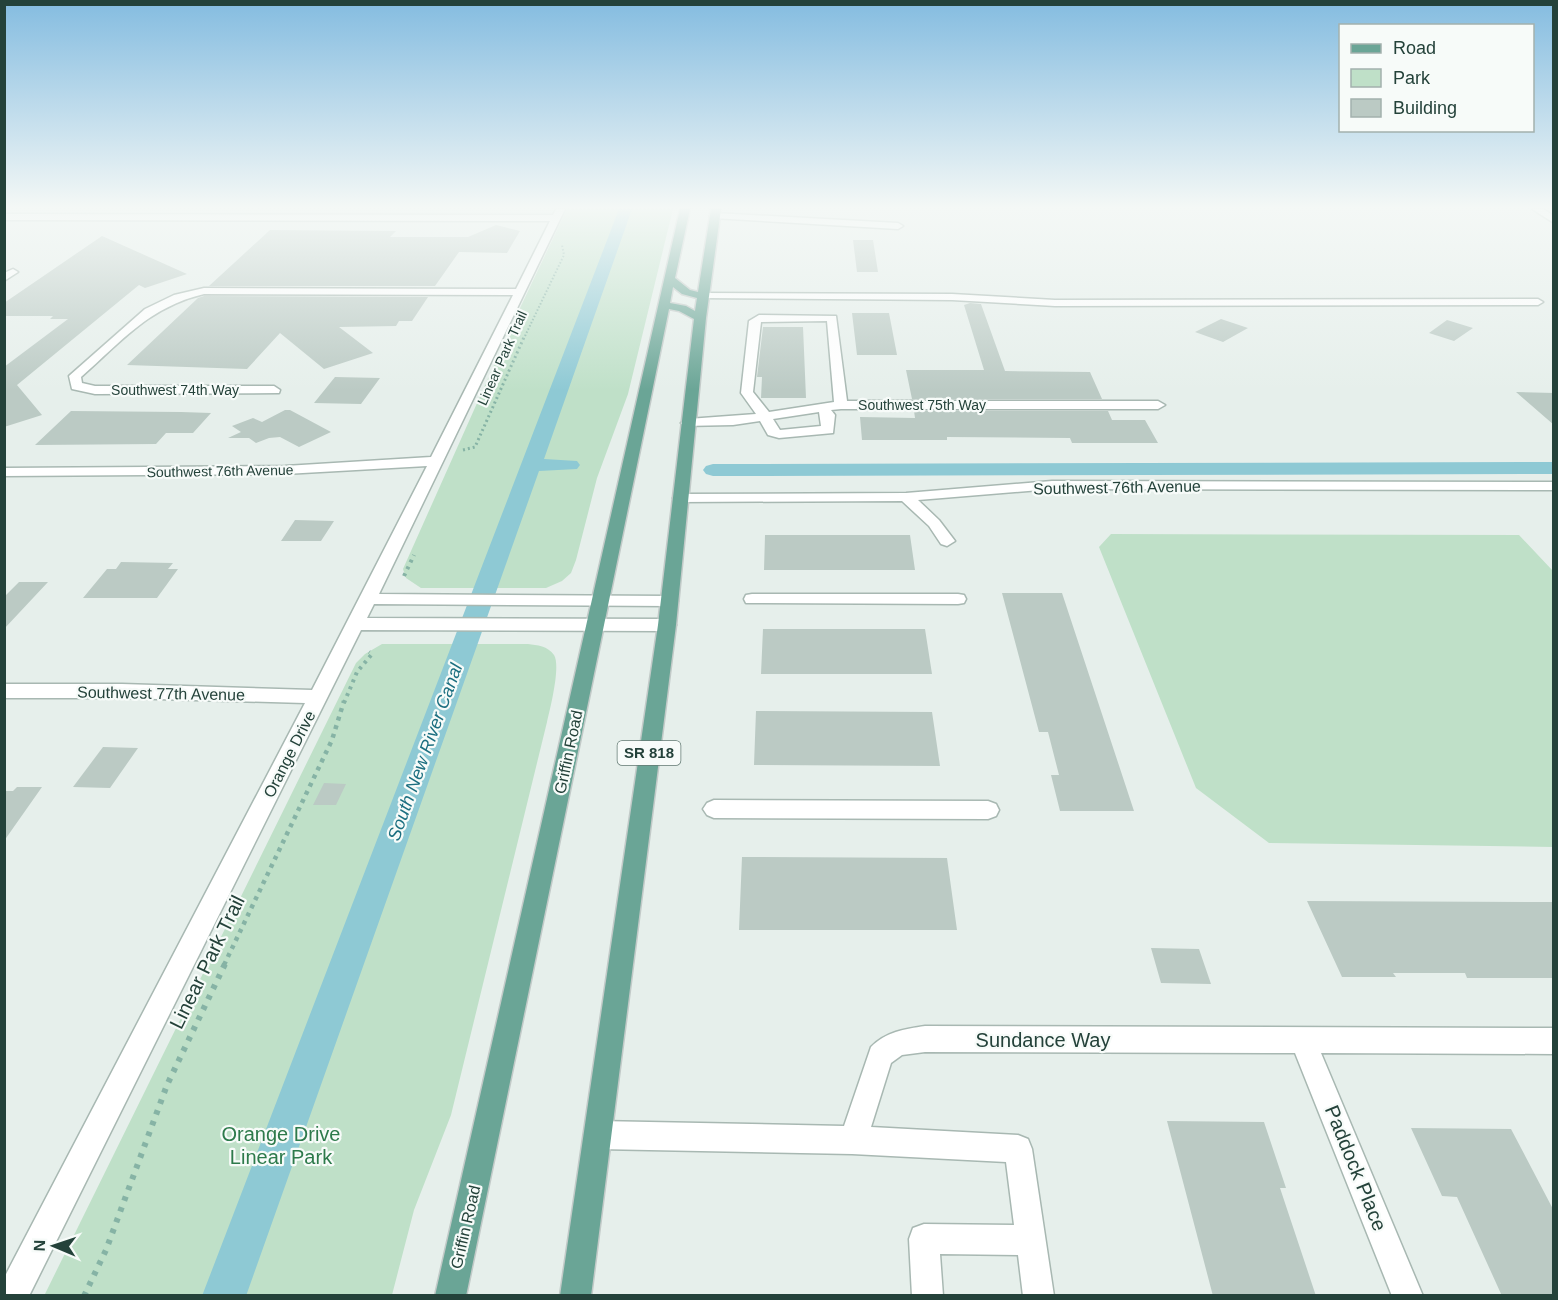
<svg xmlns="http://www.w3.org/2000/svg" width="1558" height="1300" viewBox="0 0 1558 1300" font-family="Arial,sans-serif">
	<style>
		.green { fill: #bfe0c8 }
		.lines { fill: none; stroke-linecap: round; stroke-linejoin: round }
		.canal { fill: #8ec9d4; fill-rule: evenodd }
		.building { fill: #bbcac4 }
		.minor-casing { stroke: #a8b8b2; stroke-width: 3 }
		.major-casing { stroke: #c2cac8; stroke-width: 3 }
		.path-far4 { stroke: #86b3a5; stroke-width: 2; stroke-dasharray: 1.5 2; stroke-linecap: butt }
		.path-far3 { stroke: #86b3a5; stroke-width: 3; stroke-dasharray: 2 3; stroke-linecap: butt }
		.path-far2 { stroke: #86b3a5; stroke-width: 4; stroke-dasharray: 3 4.5; stroke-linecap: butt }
		.path-far1 { stroke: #86b3a5; stroke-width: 4.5; stroke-dasharray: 4 5; stroke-linecap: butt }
		.path { stroke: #86b3a5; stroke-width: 6; stroke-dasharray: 4.5 7; stroke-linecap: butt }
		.minor { fill: #fff; fill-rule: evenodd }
		.major { fill: #6aa596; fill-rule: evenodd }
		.labels { text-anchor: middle; stroke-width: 4.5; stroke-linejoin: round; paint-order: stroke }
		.far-street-label { font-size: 14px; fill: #24423a; stroke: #f7fbf9 }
		.shield { fill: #f7fbf9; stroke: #637a73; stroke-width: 1.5 }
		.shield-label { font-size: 15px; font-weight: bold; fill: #24423a }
		.street-label { font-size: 16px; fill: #24423a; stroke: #f7fbf9 }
		.water-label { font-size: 18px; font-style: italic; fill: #1c6f80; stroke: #f7fbf9 }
		.near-street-label { font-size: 20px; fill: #24423a; stroke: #f7fbf9 }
		.near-park-label { font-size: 20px; fill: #2d7a4b; stroke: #f7fbf9 }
	</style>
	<rect width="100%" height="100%" fill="#e6efeb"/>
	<!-- green -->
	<path class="green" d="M567,209H673L628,394L597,478L576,560L571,573L562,581L546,588H421L406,578L403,569L511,327Z
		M1111,534L1519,535L1553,571V847L1269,843L1196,788L1099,547Z
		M382,644H528C537,645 548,646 554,655C561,666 550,709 547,722L451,1115L414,1210L392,1295L44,1296L356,663L365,654Z"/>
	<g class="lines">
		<!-- canal -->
		<path class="canal" d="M619,209H632L544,459L577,461L580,465L577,469L539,471L246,1296H202Z
			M1554,462V474L713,476L706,474L703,470L706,466L713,464Z"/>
	</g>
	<!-- building -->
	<path class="building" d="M496,225L520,231L507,253L459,252L435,286H209L270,230L396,231L390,237H468Z
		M102,236L187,274L145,288L139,285L17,385L42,415L4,427V367L68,319H50L53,316H4V303Z
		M853,240H873L878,272H857Z
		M204,296L428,297L412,321H399L396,326L339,327L373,353L324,369L280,333L247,369L127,365L198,298Z
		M970,303L981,304L1005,371L1090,372L1102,399H912L906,370H984L964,305Z
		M852,313H889L897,355H857Z
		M1221,319L1248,328L1223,342L1195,332Z
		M1447,320L1473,328L1454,341L1429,333Z
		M763,327H803L806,398H761L762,377H757Z
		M335,377L380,378L361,404L314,403Z
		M1516,392L1554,393V425Z
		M285,410H290L331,432L299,447L280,437L269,438L256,443L249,438H228L241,432L232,426L253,418L262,422Z
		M71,411L181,412L211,413L193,433H166L156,444L35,445Z
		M914,411H1108L1112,420H1145L1158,443H1072L1070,438L947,437V440H862L860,417L915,418Z
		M295,520L334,521L321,541H281Z
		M765,535H910L915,570H764Z
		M121,562L173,563L168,569H178L157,598H83L107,569H116Z
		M19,582H48L4,629V597Z
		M1002,593H1062L1134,811H1060L1051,775H1059L1048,732H1039Z
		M763,629H925L932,674H761Z
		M756,711L932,712L940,766L754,765Z
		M103,747L138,748L110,788L73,787Z
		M324,783L346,784L336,805H313Z
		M17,787H42L4,841V791H13Z
		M742,857L947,858L957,930H739Z
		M1307,901L1554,902V978H1467L1465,973H1393L1396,977H1342Z
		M1151,948L1199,949L1211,984L1161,983Z
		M1167,1121L1264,1122L1286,1188H1280L1316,1296H1213Z
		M1411,1128L1511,1129L1554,1211V1296H1502L1457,1197L1442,1196Z"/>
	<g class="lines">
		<defs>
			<path id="minor" d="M556,209H565L379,594L669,596L675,597L678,601L675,605L669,606L374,604L367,618L667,619L673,621L676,625L673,629L667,631L361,630L29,1296H4V1278L305,703L122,698H4V684H122L312,690L427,466L285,474L4,476V468L285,466L431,457L513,295L204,294C149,307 122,341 81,377L82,383L95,386H274L280,390L279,393L95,394L72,389L69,376L145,309L174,295L204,288L516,289L550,221L4,220V214L553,215Z
				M1532,209H1543L1554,216V223Z
				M715,213L898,223L903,226L898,229L712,218L710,216Z
				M13,269L18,272L4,281V273Z
				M703,293L952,294L1055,300L1538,299L1543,302L1538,305L1055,306L952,300L699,298L698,296Z
				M759,315L836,316L847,401H1158L1165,405L1158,409H841L831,410L835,415L833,433L779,438L768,435L760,421L733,425L683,426L681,423L688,419L756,414L741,393L749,321ZM827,321L834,402L769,412L753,392L761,322ZM819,412L821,426L780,430L773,419Z
				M1052,481L1554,482V490L1052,489L918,500L939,520L955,541L947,546L941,544L929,526L902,501L680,502L673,498L680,494L906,493Z
				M752,594H958L964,595L966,599L964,603L958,604L746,603L744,599L746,595Z
				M714,800L988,801L996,804L999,810L996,816L988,819L714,818L707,815L703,809L707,803Z
				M925,1026L1554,1028V1054L1321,1053L1423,1296H1392L1295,1053L925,1052L902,1055L891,1063L871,1127L1018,1135L1028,1139L1032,1149L1054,1296H1023L1018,1255L940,1254L943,1296H912L909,1239L913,1228L924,1224L1014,1225L1006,1162L852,1154L598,1149L588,1145L584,1135L588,1125L598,1121L844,1126L871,1047C886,1032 904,1029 925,1026Z"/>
			<path id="major" d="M680,209H690L675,278L690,290L698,292L711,209H721L706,318L676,625L591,1296H560L658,625L694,319L679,311L669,309L466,1296H435ZM673,287L682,294L697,298L695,311L686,306L670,303Z"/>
		</defs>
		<!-- minor casing -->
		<use href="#minor" class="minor-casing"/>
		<!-- major casing -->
		<use href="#major" class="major-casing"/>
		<!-- path-far4 -->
		<path class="path-far4" d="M525,336L564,255L562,245"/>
		<!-- path-far3 -->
		<path class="path-far3" d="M463,450L475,447L525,335"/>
		<!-- path-far2 -->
		<path class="path-far2" d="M404,576L414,555
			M344,703L357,672L372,654L369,652"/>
		<!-- path-far1 -->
		<path class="path-far1" d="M224,965L332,740L344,701"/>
		<!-- path -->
		<path class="path" d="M84,1296L106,1250L167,1085L225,964"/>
		<!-- minor -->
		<use href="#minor" class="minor"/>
		<!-- major -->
		<use href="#major" class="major"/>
	</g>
	<!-- sky -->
	<linearGradient id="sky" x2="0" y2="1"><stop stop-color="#84bce0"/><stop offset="0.53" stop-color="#f4f8f6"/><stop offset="1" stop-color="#f4f8f6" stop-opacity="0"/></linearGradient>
	<rect width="1558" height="391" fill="url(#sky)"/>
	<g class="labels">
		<!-- far-street labels -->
		<g class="far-street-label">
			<text transform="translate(502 358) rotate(-66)" y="5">Linear Park Trail</text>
			<text x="175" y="395">Southwest 74th Way</text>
			<text x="922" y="410">Southwest 75th Way</text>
			<text transform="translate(220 471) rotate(-1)" y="5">Southwest 76th Avenue</text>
		</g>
		<!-- shield labels -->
		<rect class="shield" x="617.5" y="741" width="63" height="24" rx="4.5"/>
		<g class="shield-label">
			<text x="649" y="758">SR 818</text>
		</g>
		<!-- street labels -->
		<g class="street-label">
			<text transform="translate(1117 487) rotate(-1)" y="6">Southwest 76th Avenue</text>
			<text transform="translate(161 693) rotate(1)" y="6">Southwest 77th Avenue</text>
			<text transform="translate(568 752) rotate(-78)" y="6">Griffin Road</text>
			<text transform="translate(289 754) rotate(-63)" y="6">Orange Drive</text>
			<text transform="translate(465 1227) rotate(-77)" y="6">Griffin Road</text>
		</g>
		<!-- water labels -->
		<g class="water-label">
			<text transform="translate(425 752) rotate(-70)" y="6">South New River Canal</text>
		</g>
		<!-- near-street labels -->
		<g class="near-street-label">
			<text transform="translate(207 962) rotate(-64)" y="7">Linear Park Trail</text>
			<text x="1043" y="1047">Sundance Way</text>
			<text transform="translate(1356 1168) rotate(68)" y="7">Paddock Place</text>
		</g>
		<!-- near-park labels -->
		<g class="near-park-label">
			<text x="281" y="1141">Orange Drive<tspan x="281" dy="23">Linear Park</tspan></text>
		</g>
	</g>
	<!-- border -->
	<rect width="1558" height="1300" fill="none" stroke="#24423a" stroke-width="12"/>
	<!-- legend -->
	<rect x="1339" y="24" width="195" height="108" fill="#f7fbf9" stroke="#a3b1ad" stroke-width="1.5"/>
	<rect x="1351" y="44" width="30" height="9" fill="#6aa596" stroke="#a3b1ad" stroke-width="1.5"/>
	<text x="1393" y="54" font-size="18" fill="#24423a">Road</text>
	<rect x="1351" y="69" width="30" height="18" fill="#bfe0c8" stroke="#a3b1ad" stroke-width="1.5"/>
	<text x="1393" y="84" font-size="18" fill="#24423a">Park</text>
	<rect x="1351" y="99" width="30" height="18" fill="#bbcac4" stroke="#a3b1ad" stroke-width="1.5"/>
	<text x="1393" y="114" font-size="18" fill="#24423a">Building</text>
	<!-- north arrow -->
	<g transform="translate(54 1246) rotate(272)" stroke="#f7fbf9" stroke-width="4.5" paint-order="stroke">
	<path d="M0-4.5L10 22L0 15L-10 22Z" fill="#24423a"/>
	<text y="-9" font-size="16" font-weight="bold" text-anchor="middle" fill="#24423a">N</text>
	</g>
</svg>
